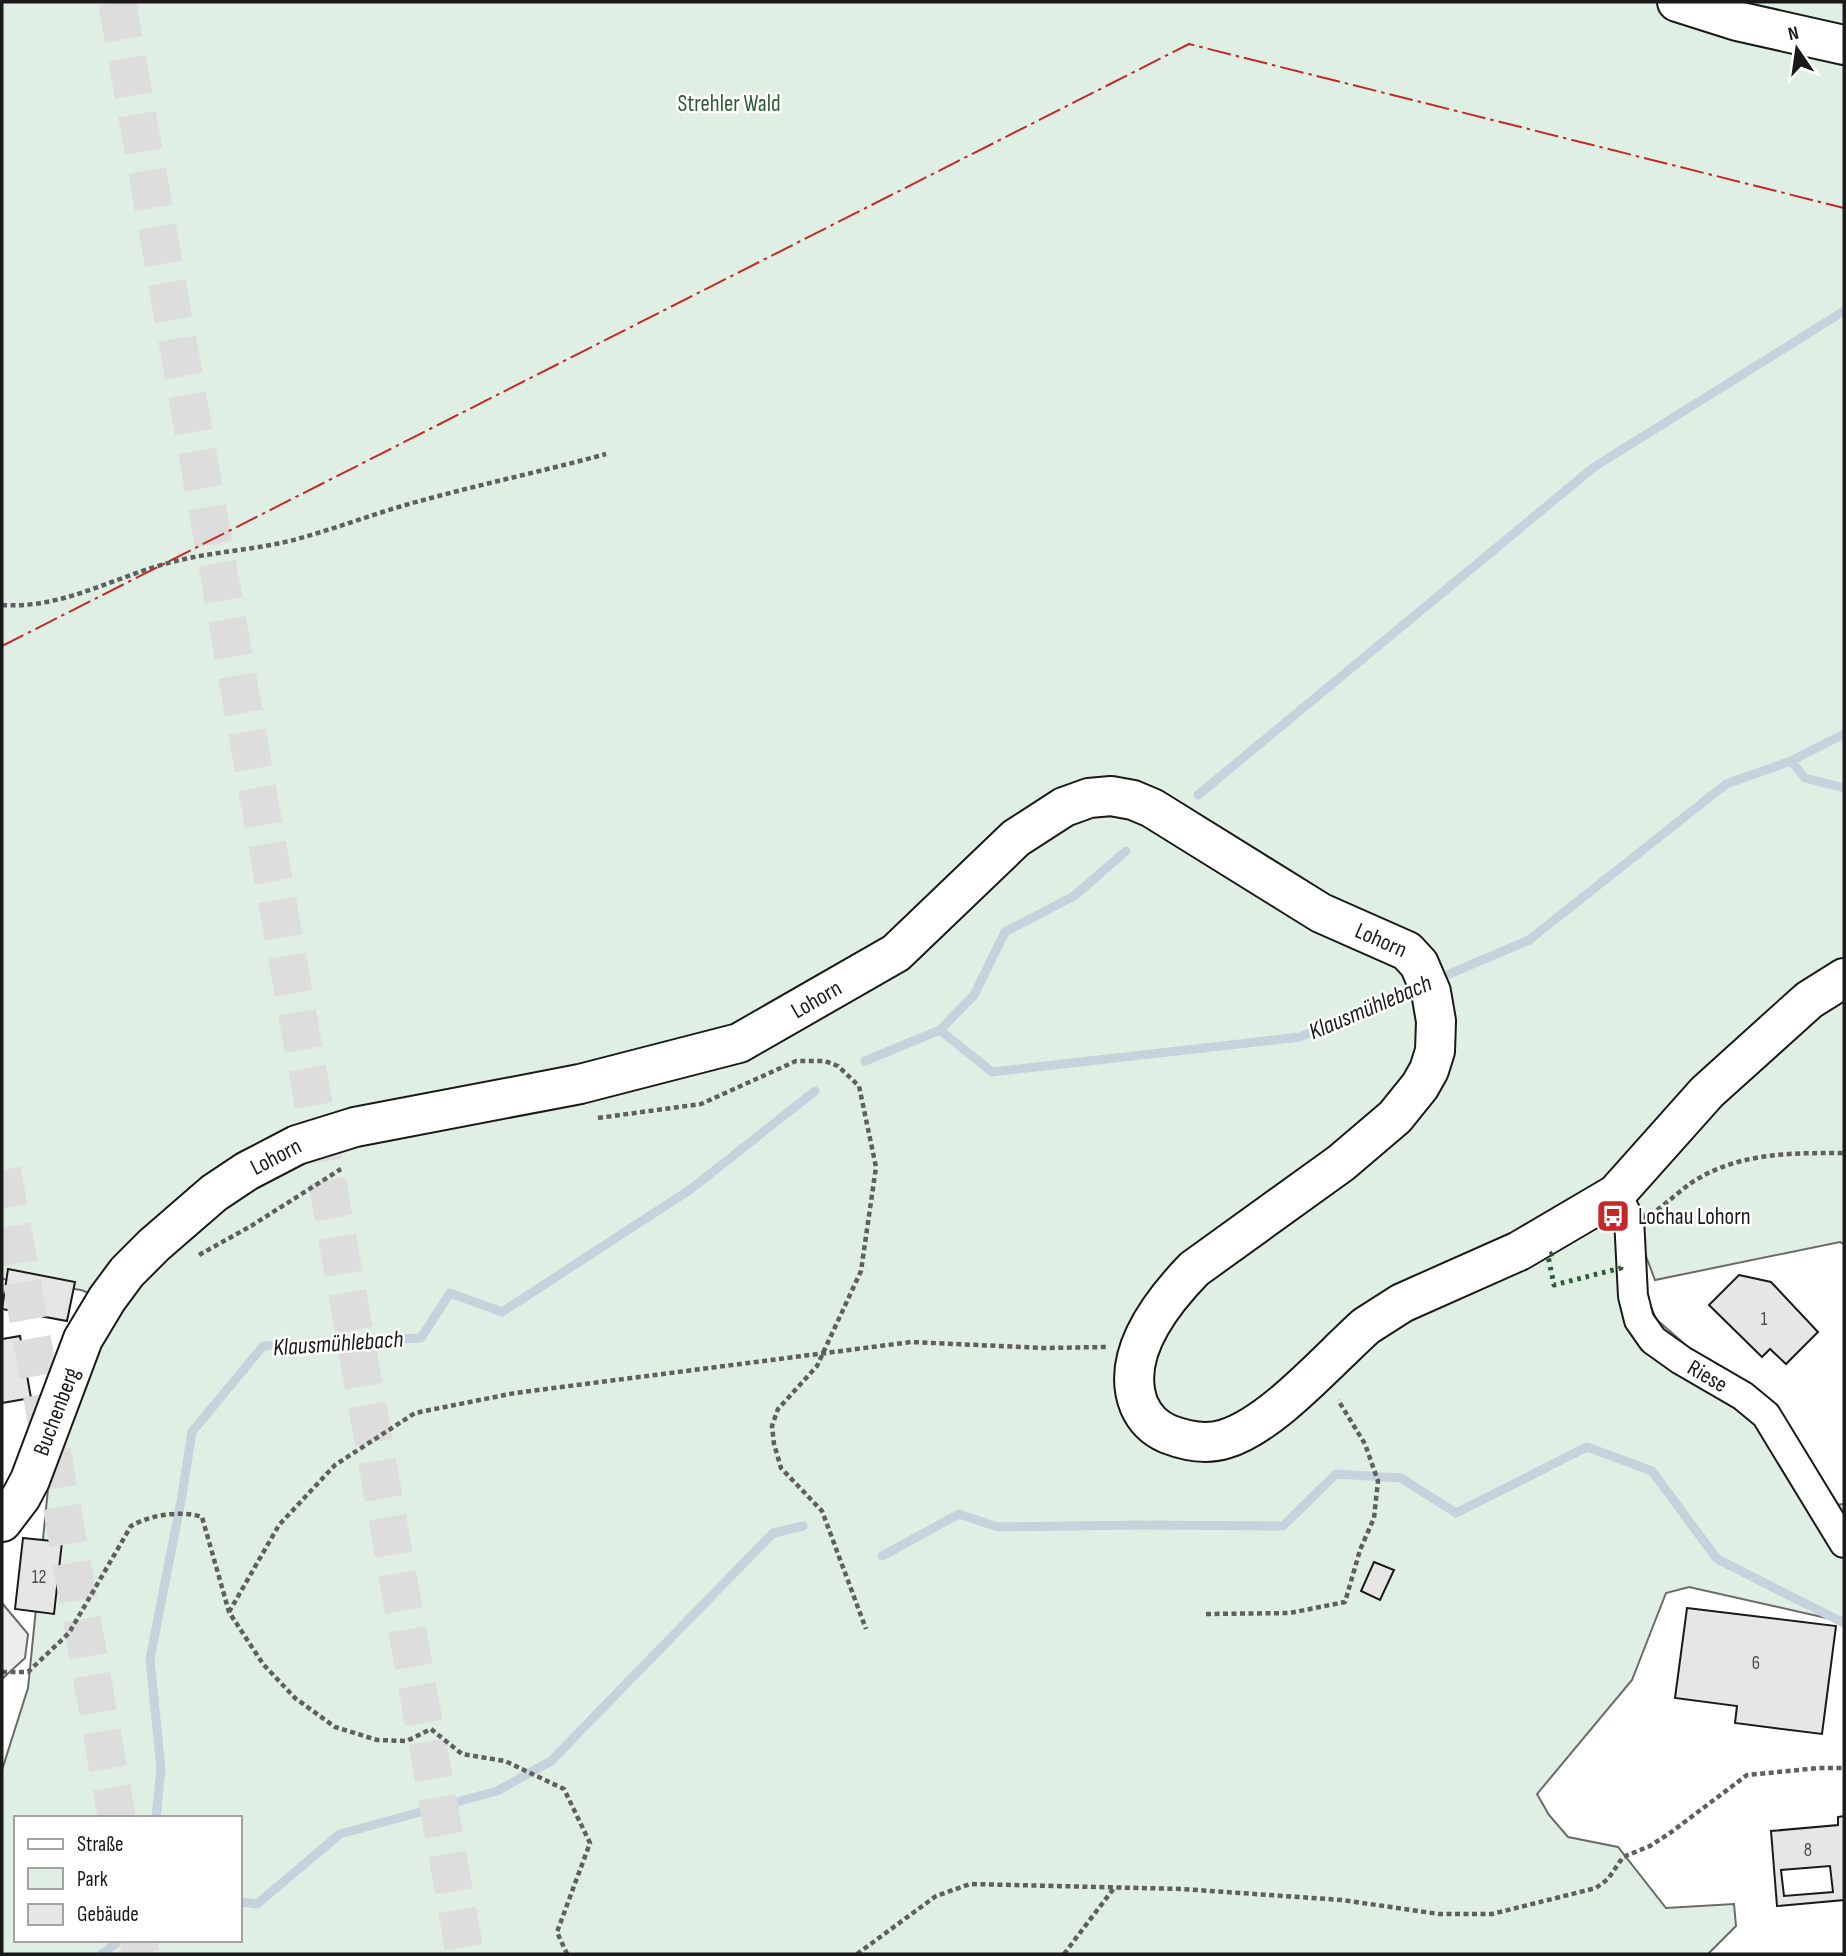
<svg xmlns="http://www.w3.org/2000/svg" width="1846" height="1956" viewBox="0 0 1846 1956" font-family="'Sofia Sans Condensed',sans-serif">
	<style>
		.green { fill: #e0efe3; stroke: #6a6a6a; stroke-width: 2; fill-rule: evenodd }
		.parking { fill: #ededed; stroke: #6a6a6a; stroke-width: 2 }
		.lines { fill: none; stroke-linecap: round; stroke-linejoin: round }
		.stream { stroke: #c6d2dc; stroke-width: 9 }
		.building { fill: #e6e6e6; stroke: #1a1a1a; stroke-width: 2; fill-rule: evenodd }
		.highway-tunnel { stroke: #ddd; stroke-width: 38; stroke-dasharray: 38 19; stroke-linecap: butt }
		.street-casing { stroke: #1a1a1a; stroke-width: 32 }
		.secondary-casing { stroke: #1a1a1a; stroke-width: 42 }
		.path { stroke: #5f5f5f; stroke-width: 4.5; stroke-dasharray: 5 3.5; stroke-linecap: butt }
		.street { stroke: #fff; stroke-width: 28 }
		.secondary { stroke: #fff; stroke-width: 38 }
		.hedge { stroke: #2b5a34; stroke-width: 5; stroke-dasharray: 3.5 5; stroke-linecap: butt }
		.power { stroke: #c62828; stroke-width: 2; stroke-dasharray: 24 5 3.5 5; stroke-linecap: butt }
		.labels { text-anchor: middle; stroke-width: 5; stroke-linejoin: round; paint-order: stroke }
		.number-label { font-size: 19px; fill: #4d4d4d }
		.park-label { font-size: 23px; fill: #2b5a34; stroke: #fff }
		.street-label { font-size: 23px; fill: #1a1a1a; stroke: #fff }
		.poi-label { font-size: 23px; fill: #1a1a1a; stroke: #fff; text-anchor: start }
		.water-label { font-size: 24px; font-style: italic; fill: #1a1a1a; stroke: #fff }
	</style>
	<rect width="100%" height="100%" fill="#fff"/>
	<!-- green -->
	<path class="green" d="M2,2H1844V1244L1840,1242L1655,1280L1644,1251L1643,1288L1656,1319L1704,1361L1828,1506L1844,1504V1622L1689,1587L1666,1593L1632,1680L1537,1794L1549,1815L1568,1837L1618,1847L1666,1908L1734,1904L1736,1926L1708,1954H2V1770L28,1688L49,1479L106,1299L81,1290L2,1279ZM16,1818H240V1940H16Z"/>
	<!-- parking -->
	<path class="parking" d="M2,1603L28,1634L25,1658L2,1679Z"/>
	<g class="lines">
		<!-- stream -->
		<path class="stream" d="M1791,761L1805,778L1844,788
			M1198,795L1594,467L1844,311
			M1435,980L1529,940L1726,784L1791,761L1844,734
			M940,1030L974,995L1005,932L1074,896L1126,851
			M865,1061L940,1030L992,1072L1300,1037L1419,986
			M882,1556L959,1514L998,1527L1143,1525L1283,1526L1336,1474L1401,1478L1456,1513L1587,1447L1652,1471L1717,1559L1844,1623
			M156,1818L161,1769L150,1659L181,1501L192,1432L263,1346L421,1338L450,1293L502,1312L691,1189L815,1091
			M240,1902L257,1904L340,1834L497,1791L551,1761L773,1533L803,1526
			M102,1954L120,1940"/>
	</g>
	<!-- building -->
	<path class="building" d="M8,1269L75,1282L67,1321L2,1309Z
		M1739,1275L1771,1282L1818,1332L1786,1364L1770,1349L1762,1357L1709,1305Z
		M20,1336L31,1398L2,1403V1339Z
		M23,1538L62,1542L54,1614L15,1609Z
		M1374,1562L1394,1570L1380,1600L1361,1591Z
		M1687,1608L1836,1626L1822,1734L1735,1723L1737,1706L1675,1698Z
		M1844,1816V1900L1777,1906L1771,1831L1838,1825V1817ZM1830,1866L1833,1892L1784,1896L1781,1870Z"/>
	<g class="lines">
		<!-- highway-tunnel -->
		<path class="highway-tunnel" d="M117,2L465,1954
			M2,1170L117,1818
			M138,1940L141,1954"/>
		<defs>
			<g id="street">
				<path id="s1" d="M1616,1194L1629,1218L1633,1296L1639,1320L1653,1340L1681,1360L1743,1396L1766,1415L1844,1543"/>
			</g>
			<g id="secondary">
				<path d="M1677,2L1737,21L1844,45"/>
				<path id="s2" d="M2,1522L21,1497L30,1480L83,1339L107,1299L127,1272L154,1245L214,1193L247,1171L297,1145L355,1127L580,1084L739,1043L896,953L1016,838L1064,807L1089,798L1111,796L1133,800L1152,808L1321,913L1407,951L1419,964L1431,992L1436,1021L1435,1051L1429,1070L1420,1086L1395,1117L1341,1163L1194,1269C1161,1303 1120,1356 1139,1405C1145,1419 1154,1428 1168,1434C1186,1441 1206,1445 1225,1439C1272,1425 1328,1360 1366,1326L1402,1303L1519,1251L1616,1194L1707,1092L1809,1000L1844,978"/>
			</g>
		</defs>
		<!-- street casing -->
		<use href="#street" class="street-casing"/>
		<!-- secondary casing -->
		<use href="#secondary" class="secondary-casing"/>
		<!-- path -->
		<path class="path" d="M2,605C65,609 117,575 176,561C216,551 257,550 297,539C338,528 378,512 420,501C481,484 544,471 606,454
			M598,1118L701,1104L796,1061H825L838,1066L859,1086L876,1167L861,1271L817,1366L778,1409L772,1426L774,1444L781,1468L822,1511L866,1629
			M1657,1210C1669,1201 1680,1191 1691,1183C1738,1152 1791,1153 1844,1153
			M199,1255L251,1226L341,1169
			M229,1612L279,1525L335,1465L415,1413L515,1393L911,1342L1044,1348L1107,1347
			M1206,1614L1290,1613L1345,1602L1360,1550L1374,1518L1378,1481L1365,1444L1338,1400
			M2,1672H28L69,1633L131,1526C150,1515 180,1510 202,1517L229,1612L263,1664L295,1698L335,1727L377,1740L407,1741L431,1729L462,1754L505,1761L564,1789L590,1843L557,1932L567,1954
			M857,1954L936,1896L970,1884L1182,1889L1342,1900L1439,1914H1492L1596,1888L1608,1879L1623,1857L1650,1846L1670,1833L1747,1775L1819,1768H1844
			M1064,1954L1114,1888"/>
		<!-- street -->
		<use href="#street" class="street"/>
		<!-- secondary -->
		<use href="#secondary" class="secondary"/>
		<!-- hedge -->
		<path class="hedge" d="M1553,1253L1548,1256L1554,1285L1621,1268V1263"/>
		<!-- power -->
		<path class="power" d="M2,646L1189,44L1844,208"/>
	</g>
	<!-- icons -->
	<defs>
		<symbol id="bus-square" viewBox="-11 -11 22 22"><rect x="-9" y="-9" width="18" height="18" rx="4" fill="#c62828" stroke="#fff"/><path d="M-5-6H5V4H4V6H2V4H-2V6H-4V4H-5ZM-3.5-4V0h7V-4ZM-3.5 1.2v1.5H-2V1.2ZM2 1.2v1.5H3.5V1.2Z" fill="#fff"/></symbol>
	</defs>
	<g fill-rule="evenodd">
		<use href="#bus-square" x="1594" y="1197" width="38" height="38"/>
	</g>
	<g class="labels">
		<!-- number labels -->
		<g class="number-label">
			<text x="1764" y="1325">1</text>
			<text x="39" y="1583">12</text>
			<text x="1756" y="1669">6</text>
			<text x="1808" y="1856">8</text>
		</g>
		<!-- park labels -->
		<g class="park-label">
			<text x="729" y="111">Strehler Wald</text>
		</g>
		<!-- street labels -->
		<g class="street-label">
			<text dy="8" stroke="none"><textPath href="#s2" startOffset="1710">Lohorn</textPath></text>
			<text dy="8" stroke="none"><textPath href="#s2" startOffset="1038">Lohorn</textPath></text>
			<text dy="8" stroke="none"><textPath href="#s2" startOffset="471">Lohorn</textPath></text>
			<text dy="8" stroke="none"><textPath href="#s1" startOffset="220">Riese</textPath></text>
			<text dy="8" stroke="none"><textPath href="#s2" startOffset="124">Buchenberg</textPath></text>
		</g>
		<!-- poi labels -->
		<g class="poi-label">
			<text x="1638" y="1224">Lochau Lohorn</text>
		</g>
		<!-- water labels -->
		<g class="water-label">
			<text transform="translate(1370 1007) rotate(-23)" y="8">Klausmühlebach</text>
			<text transform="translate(338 1343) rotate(-4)" y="8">Klausmühlebach</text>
		</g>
	</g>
	<!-- border -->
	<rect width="1846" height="1956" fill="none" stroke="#1a1a1a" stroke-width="7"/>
	<!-- legend -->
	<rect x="14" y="1816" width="228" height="126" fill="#ffffff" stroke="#a3a3a3" stroke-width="2"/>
	<rect x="28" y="1839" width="35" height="10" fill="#ffffff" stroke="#a3a3a3" stroke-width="2"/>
	<text x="77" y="1851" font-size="21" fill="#1a1a1a">Straße</text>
	<rect x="28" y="1868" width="35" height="21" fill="#e0efe3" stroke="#a3a3a3" stroke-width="2"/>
	<text x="77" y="1886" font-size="21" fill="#1a1a1a">Park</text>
	<rect x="28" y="1904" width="35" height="21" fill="#e6e6e6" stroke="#a3a3a3" stroke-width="2"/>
	<text x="77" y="1921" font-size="21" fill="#1a1a1a">Gebäude</text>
	<!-- north arrow -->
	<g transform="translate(1797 49) rotate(347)" stroke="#ffffff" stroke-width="5" paint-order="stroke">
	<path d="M0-5L12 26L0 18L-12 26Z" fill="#1a1a1a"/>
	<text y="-10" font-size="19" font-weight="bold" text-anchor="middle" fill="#1a1a1a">N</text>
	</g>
</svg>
